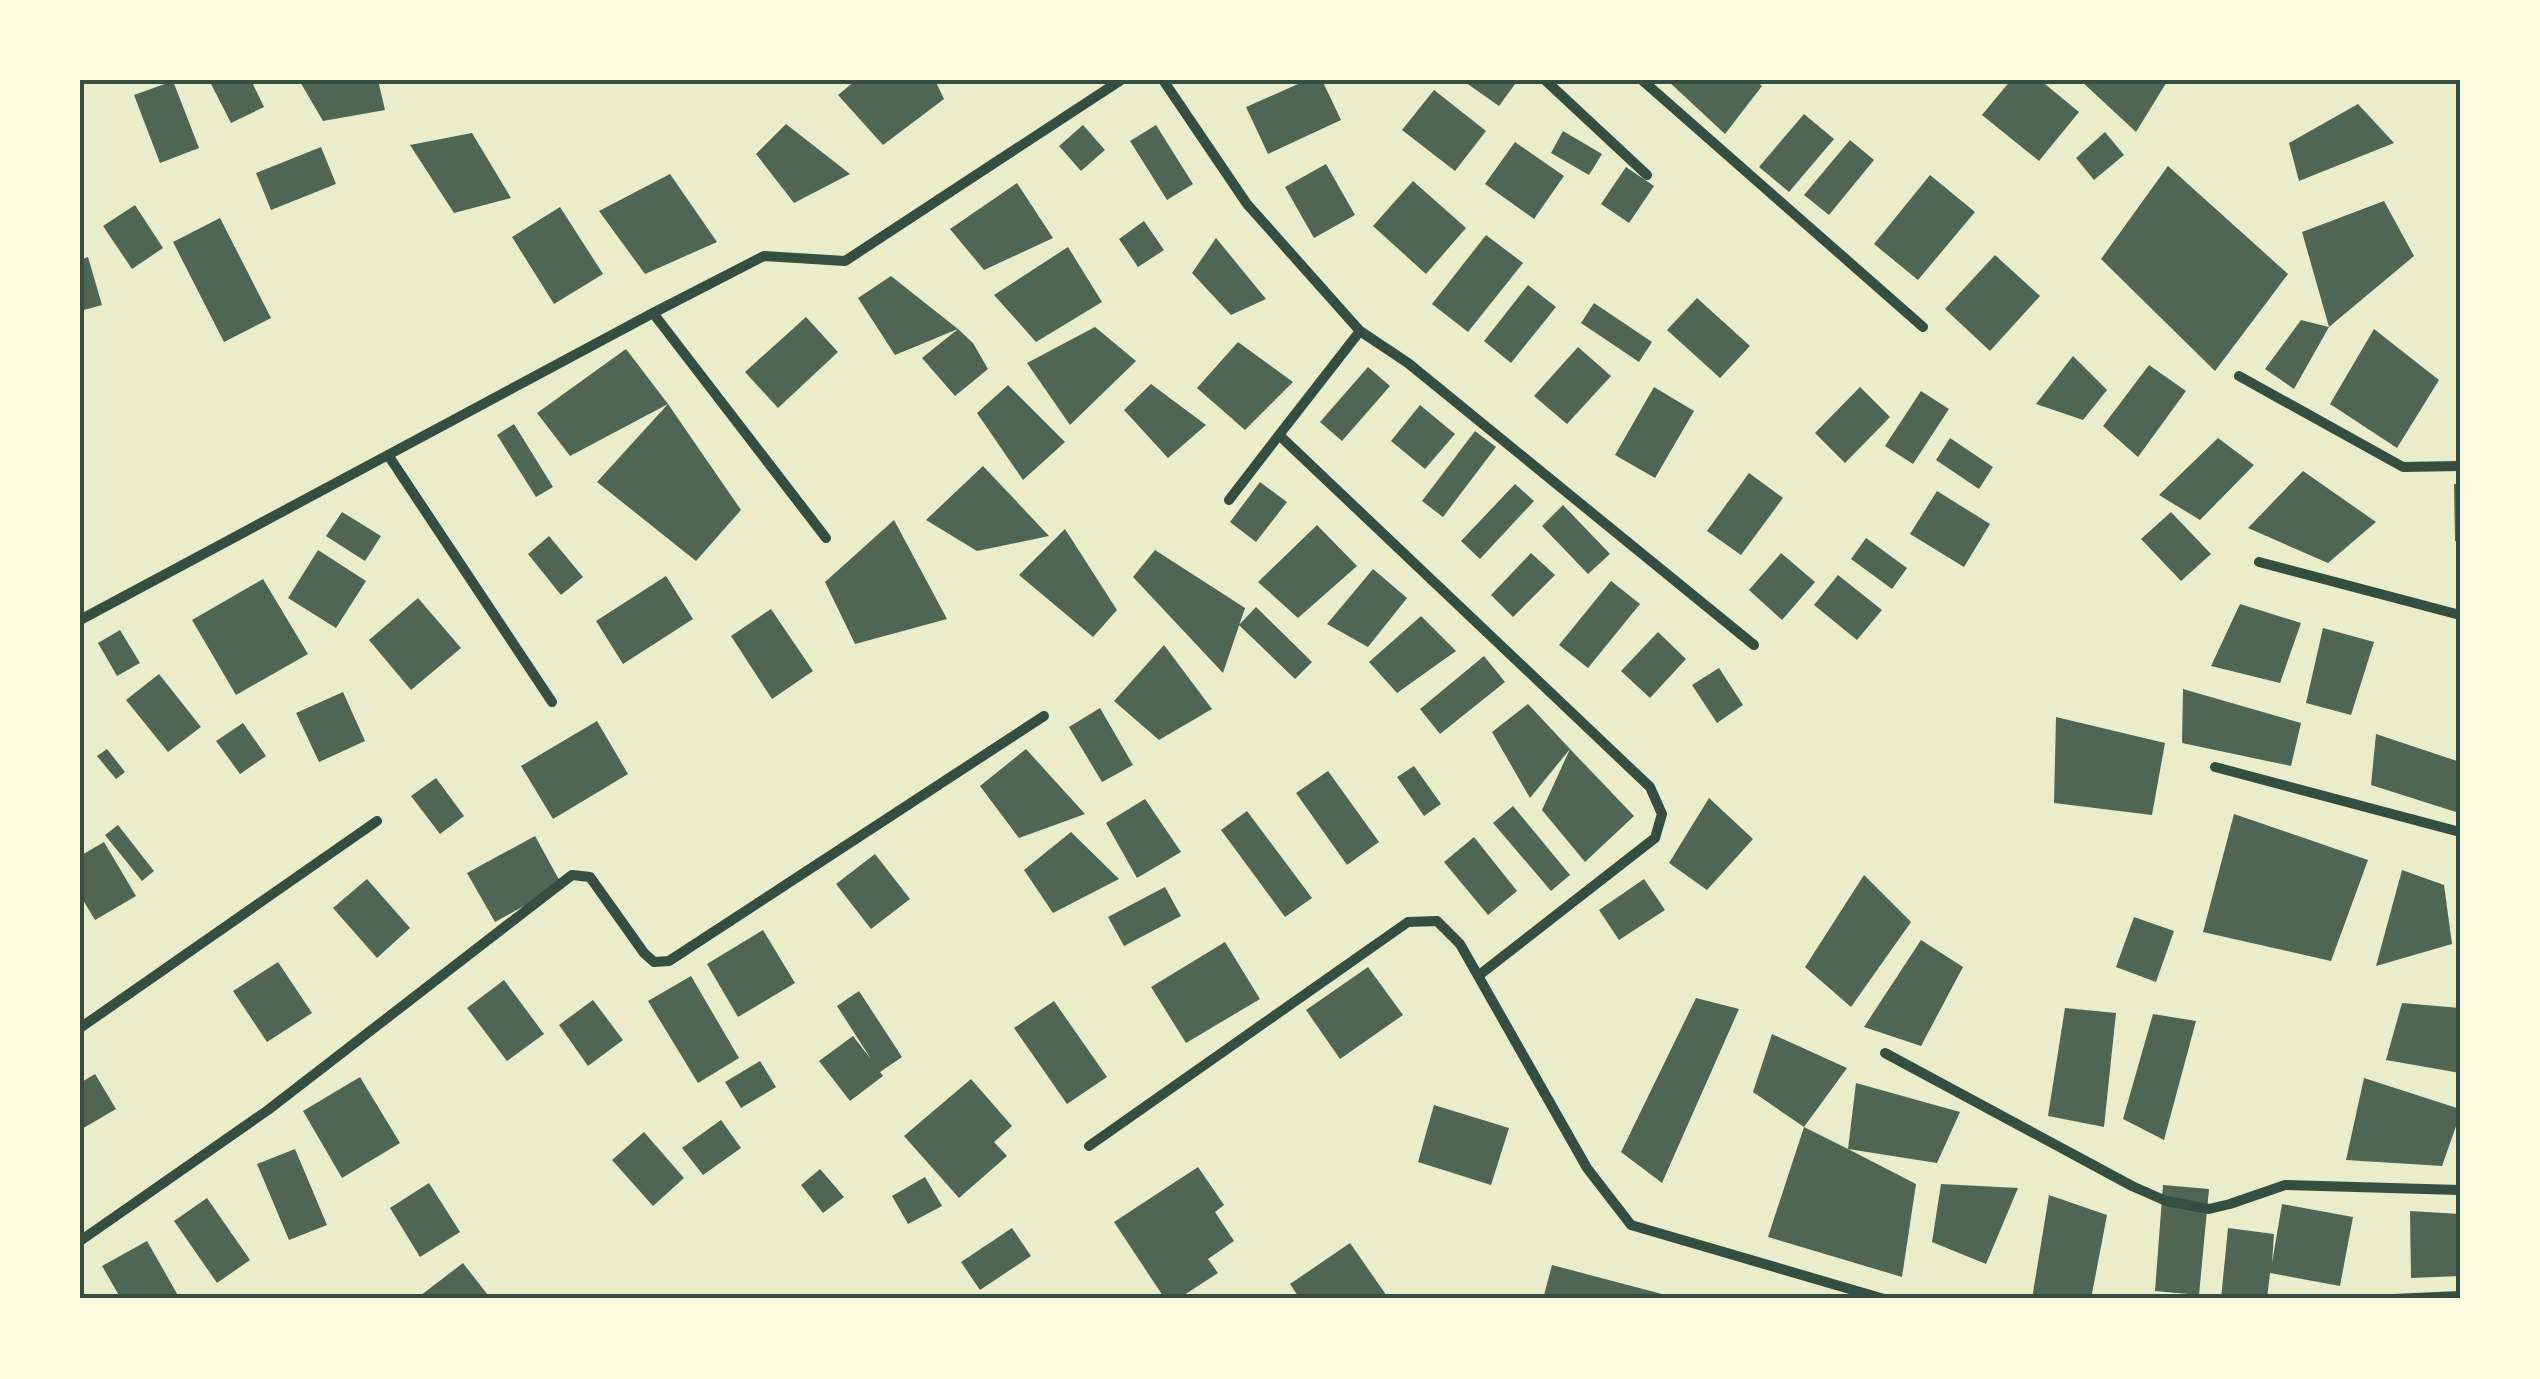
<svg xmlns="http://www.w3.org/2000/svg" width="2540" height="1379" viewBox="0 0 2540 1379" font-family="Barlow,sans-serif">
	<style>
		.building { fill: #4f6655 }
		.lines { fill: none; stroke-linecap: round; stroke-linejoin: round }
		.minor { stroke: #344e41; stroke-width: 10 }
		.neatline { fill: none; stroke: #344e41; stroke-width: 4 }
	</style>
	<rect width="100%" height="100%" fill="#e9edc9"/>
	<!-- building -->
	<path class="building" d="M214,80H251L264,107L231,123L210,82Z
		M299,80H378L385,110L323,121Z
		M856,80H935L944,99L883,145L838,95Z
		M1307,80H1322L1341,120L1268,154L1246,107Z
		M1462,80H1518L1499,106Z
		M1667,80H1755L1762,86L1725,134Z
		M2011,80H2040L2079,112L2039,161L1982,115Z
		M2080,80H2168L2136,132Z
		M173,81L199,148L160,163L134,95Z
		M1434,90L1486,131L1455,171L1402,130Z
		M2358,104L2394,143L2299,181L2289,143Z
		M1804,114L1834,139L1789,192L1759,167Z
		M786,124L850,174L794,203L756,154Z
		M1083,125L1105,150L1081,171L1059,146Z
		M1156,125L1193,184L1167,200L1130,141Z
		M1563,131L1602,154L1589,175L1551,153Z
		M2105,132L2124,155L2094,180L2076,158Z
		M472,133L511,198L454,213L410,145Z
		M1850,140L1874,160L1829,215L1804,195Z
		M1515,142L1564,176L1534,219L1485,184Z
		M321,147L336,184L271,210L256,173Z
		M1326,164L1355,215L1314,238L1285,187Z
		M2168,166L2288,274L2215,371L2101,259Z
		M1626,167L1654,186L1629,223L1601,204Z
		M670,174L717,242L645,274L599,211Z
		M1930,175L1975,212L1918,280L1874,244Z
		M1413,181L1466,228L1426,274L1373,226Z
		M1017,183L1053,238L984,270L950,229Z
		M2384,201L2414,256L2329,327L2302,232Z
		M135,205L163,248L132,269L103,226Z
		M560,207L603,274L554,304L512,237Z
		M220,218L271,318L224,342L173,242Z
		M1144,221L1164,250L1138,267L1119,239Z
		M1486,235L1523,263L1468,332L1432,304Z
		M1216,238L1266,299L1231,315L1192,273Z
		M1068,247L1102,302L1036,342L994,295Z
		M1995,255L2040,296L1990,351L1945,309Z
		M88,257L102,305L80,311V260Z
		M891,276L958,329L895,355L858,298Z
		M1528,285L1556,307L1511,363L1484,341Z
		M1697,298L1750,346L1720,378L1667,330Z
		M1594,303L1652,342L1639,362L1581,323Z
		M806,317L838,352L778,408L745,372Z
		M2301,320L2329,327L2294,389L2265,369Z
		M1095,327L1136,361L1070,425L1027,363Z
		M958,329L973,343L988,369L955,396L922,358Z
		M2374,329L2439,380L2397,448L2330,404Z
		M1238,342L1293,382L1245,430L1197,388Z
		M1578,347L1611,376L1567,424L1534,396Z
		M626,349L668,404L741,510L696,561L597,482L668,404L570,456L537,413Z
		M2073,356L2107,390L2083,420L2036,404Z
		M2149,365L2186,391L2138,457L2103,426Z
		M1368,367L1390,386L1342,441L1320,422Z
		M1151,384L1206,425L1168,458L1124,410Z
		M1008,385L1065,442L1023,480L977,413Z
		M1654,387L1694,411L1655,478L1615,455Z
		M1860,387L1890,417L1845,463L1815,433Z
		M1921,391L1949,409L1913,464L1885,446Z
		M1420,405L1455,434L1425,469L1391,441Z
		M514,424L553,487L536,497L497,435Z
		M1475,431L1496,447L1443,517L1422,501Z
		M1950,438L1993,467L1979,489L1936,460Z
		M2218,438L2254,465L2200,520L2159,495Z
		M983,466L1049,536L977,551L926,520Z
		M2303,471L2376,522L2328,563L2248,528Z
		M1749,473L1783,498L1741,555L1707,531Z
		M1260,482L1287,502L1256,542L1230,522Z
		M1515,484L1534,501L1480,559L1461,541Z
		M2454,484H2460V542L2455,541Z
		M1937,491L1990,524L1964,567L1910,534Z
		M1563,505L1610,554L1588,574L1542,526Z
		M342,512L381,536L365,561L326,536Z
		M2171,512L2211,554L2181,581L2141,539Z
		M894,520L947,619L855,644L825,582Z
		M1317,525L1357,566L1298,618L1258,582Z
		M1065,529L1117,610L1093,637L1019,575Z
		M549,536L583,577L561,595L528,554Z
		M1866,538L1907,568L1892,589L1851,559Z
		M318,550L366,581L336,628L288,598Z
		M1155,550L1245,608L1223,673L1133,577Z
		M1531,553L1555,575L1513,617L1491,595Z
		M1781,553L1815,582L1782,620L1749,590Z
		M1373,569L1407,598L1368,647L1327,624Z
		M1838,575L1882,610L1857,640L1814,605Z
		M666,576L693,619L623,664L596,621Z
		M263,579L308,654L236,695L192,620Z
		M1611,581L1640,604L1588,668L1559,645Z
		M418,598L461,648L411,690L369,640Z
		M2240,604L2301,623L2280,683L2211,666Z
		M1256,607L1312,662L1295,679L1239,625Z
		M771,609L813,671L772,699L731,636Z
		M1421,616L1456,651L1397,693L1369,662Z
		M2323,628L2374,642L2351,715L2306,703Z
		M120,630L140,663L117,676L98,643Z
		M1658,632L1686,659L1650,698L1621,671Z
		M1164,645L1212,709L1159,740L1114,701Z
		M1484,656L1505,682L1440,734L1420,709Z
		M1719,668L1743,705L1717,723L1692,685Z
		M159,674L201,727L168,752L126,700Z
		M2183,689L2301,723L2291,766L2182,743Z
		M343,692L365,741L319,762L296,713Z
		M1528,704L1570,749L1530,798L1492,732Z
		M1100,708L1133,765L1102,782L1069,727Z
		M2056,717L2165,743L2152,815L2054,803Z
		M597,721L628,774L553,819L521,766Z
		M243,723L266,756L240,774L216,741Z
		M2376,734L2460,762V798L2456,812L2371,785Z
		M107,749L125,772L116,779L97,756Z
		M1026,749L1085,814L1019,838L980,786Z
		M1570,749L1634,816L1585,862L1542,810Z
		M1414,766L1441,804L1424,816L1397,777Z
		M1328,771L1379,842L1347,865L1296,793Z
		M436,778L464,816L440,834L411,796Z
		M1709,798L1753,839L1707,890L1669,863Z
		M1145,799L1181,852L1137,878L1106,823Z
		M1513,806L1570,875L1551,891L1493,823Z
		M1247,811L1312,898L1285,917L1221,830Z
		M2234,814L2368,860L2331,961L2203,932Z
		M118,825L154,871L142,881L105,835Z
		M1071,832L1119,879L1053,913L1024,870Z
		M535,836L562,885L495,922L467,873Z
		M1474,837L1517,891L1488,915L1444,862Z
		M104,842L136,896L95,920L80,895V856Z
		M875,854L910,899L871,929L836,884Z
		M2402,870L2444,885L2452,944L2376,966Z
		M1864,875L1911,922L1851,1007L1805,967Z
		M367,879L410,928L377,958L333,908Z
		M1644,879L1665,910L1619,940L1599,910Z
		M1165,887L1181,916L1124,946L1108,917Z
		M2134,917L2174,931L2156,982L2116,967Z
		M763,930L795,983L738,1017L707,964Z
		M1921,940L1963,967L1921,1046L1864,1027Z
		M1225,942L1260,999L1186,1043L1151,987Z
		M278,962L312,1013L267,1042L233,991Z
		M1368,967L1403,1015L1340,1059L1306,1010Z
		M691,976L739,1058L698,1083L648,1001Z
		M504,980L544,1034L507,1061L467,1008Z
		M859,991L902,1057L880,1072L883,1076L850,1101L819,1061L853,1036L871,1059L837,1006Z
		M1696,998L1739,1009L1662,1183L1621,1152Z
		M593,1000L623,1040L588,1066L559,1025Z
		M1054,1001L1107,1077L1067,1104L1014,1028Z
		M2402,1003L2460,1008V1073L2386,1060Z
		M2065,1008L2116,1013L2104,1127L2048,1116Z
		M2153,1014L2196,1021L2164,1140L2123,1119Z
		M1772,1034L1847,1068L1804,1127L1753,1092Z
		M760,1061L776,1087L741,1108L725,1082Z
		M95,1074L116,1109L80,1130V1083Z
		M360,1077L400,1143L342,1178L303,1111Z
		M2364,1078L2460,1109V1115L2442,1166L2346,1160Z
		M971,1079L1012,1126L994,1142L1007,1156L959,1198L904,1136Z
		M1856,1083L1960,1112L1937,1163L1848,1149L1916,1184L1902,1277L1768,1237L1804,1127L1848,1149Z
		M1434,1105L1509,1128L1491,1185L1418,1162Z
		M721,1120L741,1148L703,1175L682,1148Z
		M644,1132L684,1178L653,1206L612,1160Z
		M295,1149L327,1225L289,1240L257,1164Z
		M1198,1167L1224,1205L1215,1212L1234,1241L1208,1259L1218,1273L1178,1299H1165L1114,1222Z
		M820,1169L844,1197L823,1213L801,1185Z
		M925,1177L942,1206L908,1224L892,1196Z
		M429,1183L460,1232L420,1257L390,1208Z
		M1941,1184L2018,1188L1986,1264L1932,1242Z
		M2163,1185L2209,1189L2199,1295L2155,1291Z
		M2049,1195L2107,1215L2091,1299H2032Z
		M207,1198L250,1260L217,1283L174,1221Z
		M2282,1204L2353,1217L2340,1286L2270,1273L2267,1299H2221L2228,1228L2274,1234L2272,1263Z
		M2410,1211L2460,1214V1276L2411,1278Z
		M1012,1228L1031,1256L980,1290L961,1262Z
		M147,1241L180,1299H121L102,1266Z
		M1350,1243L1389,1299H1300L1290,1284Z
		M463,1263L491,1299H416Z
		M1552,1265L1677,1298V1299H1543Z"/>
	<g class="lines">
		<!-- minor -->
		<path class="minor" d="M1163,80L1247,204L1360,331L1408,363L1754,645
			M1545,80L1647,175
			M1642,80L1923,327
			M653,313L826,538
			M1360,331L1279,435L1650,787L1662,814L1655,838L1478,976
			M2239,376L2403,467L2460,466
			M388,455L552,702
			M1229,500L1279,435
			M2259,562L2460,615
			M80,620L653,313L764,256L845,261L1121,80
			M2215,767L2460,832
			M80,1028L377,821
			M1885,1053L2132,1186L2166,1201L2209,1209L2230,1204L2285,1185L2460,1190
			M1089,1146L1408,922L1437,921L1460,944L1587,1168L1631,1225L1884,1299
			M80,1241L268,1110L572,875L590,877L644,953L654,962L669,961L1044,716
			M2393,1299L2460,1296"/>
	</g>
	<!-- border -->
	<rect width="2540" height="1379" fill="none" stroke="#fefae0" stroke-width="165"/>
	<rect x="82" y="82" width="2376" height="1214" class="neatline"/>
</svg>
